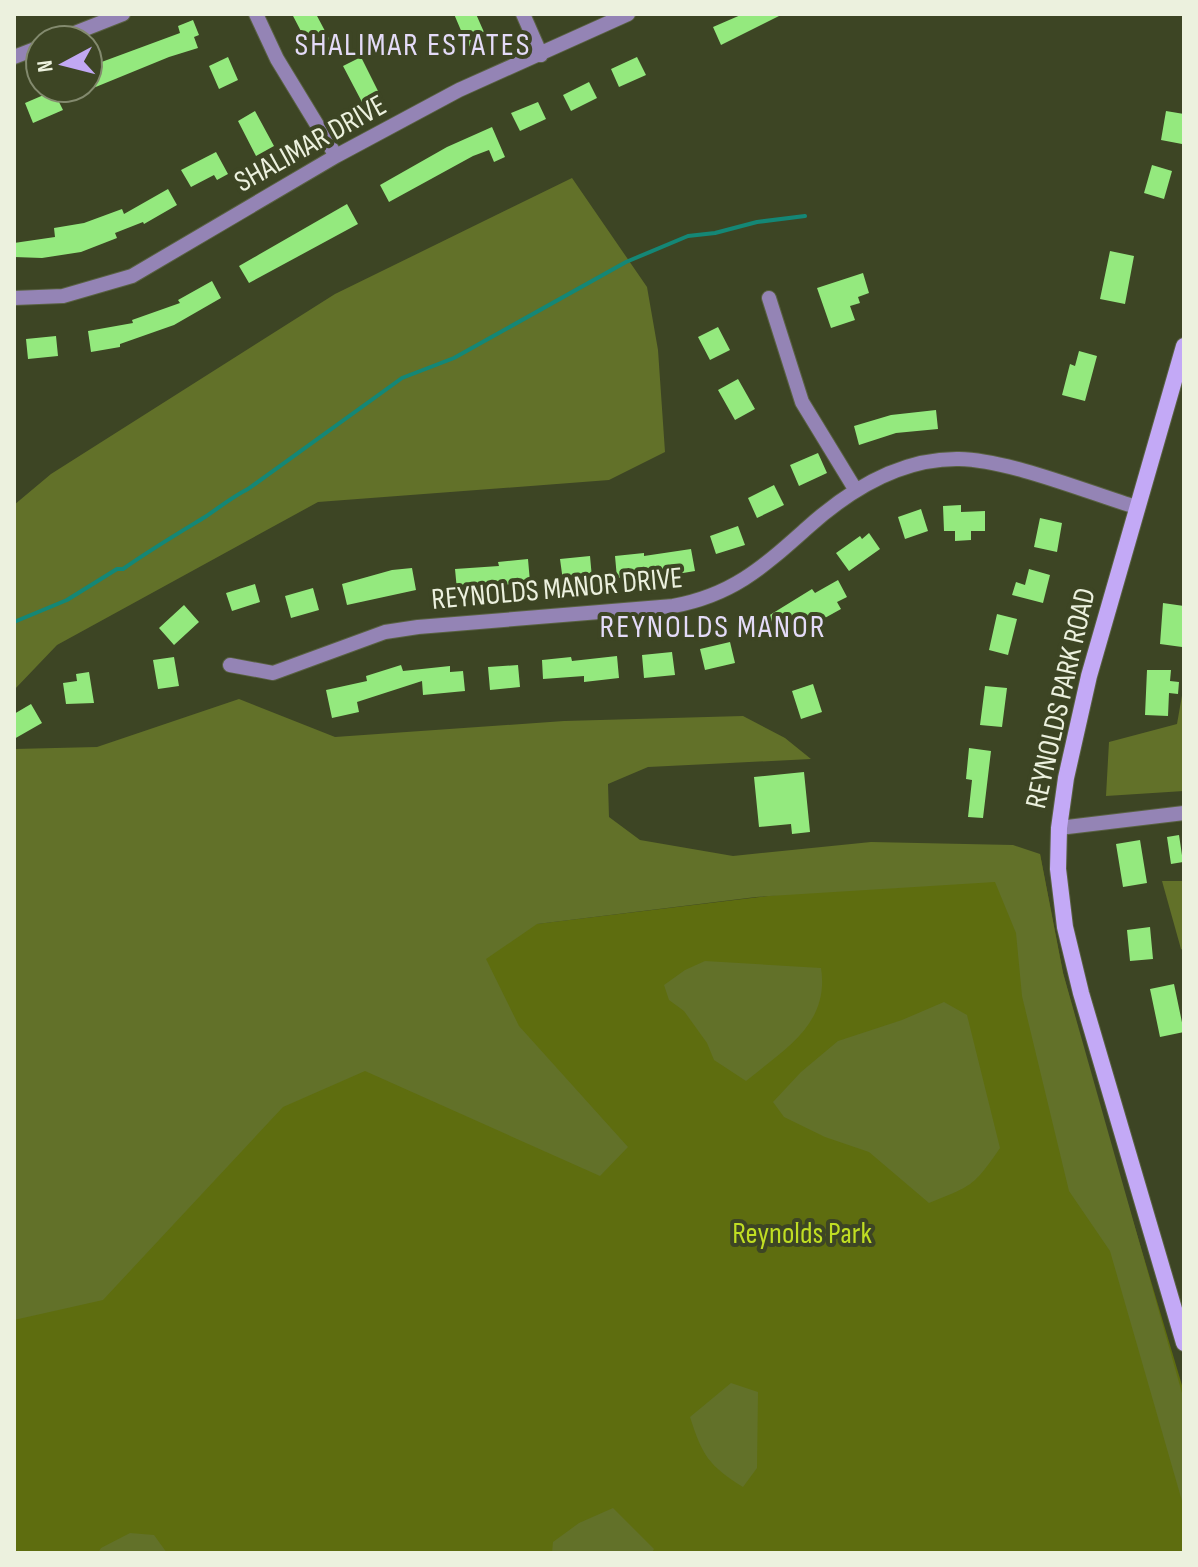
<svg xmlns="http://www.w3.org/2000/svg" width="1198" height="1567" viewBox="0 0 1198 1567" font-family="'Sofia Sans Condensed',sans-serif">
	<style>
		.green { fill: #5e6d0f }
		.forest { fill: #627129 }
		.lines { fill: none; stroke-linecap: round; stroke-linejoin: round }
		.stream { stroke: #148776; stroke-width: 4 }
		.building { fill: #94e97e }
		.minor-casing { stroke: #596142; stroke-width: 16 }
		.secondary-casing { stroke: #596142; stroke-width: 18 }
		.minor { stroke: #9484b5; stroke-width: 14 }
		.secondary { stroke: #c3a9f6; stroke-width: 16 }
		.labels { text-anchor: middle; stroke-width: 8; stroke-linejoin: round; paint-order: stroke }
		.street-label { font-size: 30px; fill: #ecf1de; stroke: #3d4524 }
		.park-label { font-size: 30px; fill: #c0de23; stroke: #3d4524 }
		.neighbourhood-label { font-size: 32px; letter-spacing: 2px; fill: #e4dbf8; stroke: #3d4524 }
	</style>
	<rect width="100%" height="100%" fill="#3d4524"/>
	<!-- green -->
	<path class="green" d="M1040,854L1063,973L1108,1137L1184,1392V1553H14V1079L536,924L949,874Z"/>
	<!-- forest -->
	<path class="forest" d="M572,178L647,287L658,350L665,452L609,480L318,502L57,645L14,690V505L51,474L335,294Z
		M1184,684V791L1106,796L1109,742L1177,724Z
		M239,699L335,737L564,721L743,716L785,738L811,759L648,767L608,784L609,817L640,840L733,856L871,842L1013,845L1040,854L1063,973L1184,1400V1508L1110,1251L1069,1191L1022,996L1016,933L995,882L756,897L537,924L486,959L519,1026L628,1147L600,1176L365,1071L283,1107L103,1300L14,1320V749L97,747Z
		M1162,881H1184V951L1181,949Z
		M705,961L821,968C830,1025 783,1050 746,1081L714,1060L707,1043L684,1011L669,1000L664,985L685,970Z
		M944,1002L967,1015L1000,1148C974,1186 972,1186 929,1203L869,1152L825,1137L784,1117L773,1102L801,1072L838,1041L902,1020Z
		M731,1383L758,1392L757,1468L743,1487C709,1466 702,1455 690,1417Z
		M613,1508L654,1549L652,1553H552L553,1542L579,1523Z
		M130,1533L154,1535L167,1553H98L101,1548Z"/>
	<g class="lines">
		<!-- stream -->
		<path class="stream" d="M14,622L67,600L117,569H123C150,550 177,534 205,517C220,507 232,497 248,489L402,378L454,358L626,262L688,236L715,233L757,222L805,216"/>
	</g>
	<!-- building -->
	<path class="building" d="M292,14H316L334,48L315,58Z
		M454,14H476L487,39L468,47Z
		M743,14H783L721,45L713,27Z
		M193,20L199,35L194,37L198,48L169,57L59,102L63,110L33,123L25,103L60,88H88V67L180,33L178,26Z
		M228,57L238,80L219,89L209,66Z
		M361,57L380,95L363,104L343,66Z
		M637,57L646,75L619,87L611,69Z
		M589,82L597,98L571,111L563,95Z
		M538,102L546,119L520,131L511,113Z
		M255,111L274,146L256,156L238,121Z
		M1166,111L1184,114L1182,144L1161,140Z
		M492,127L505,157L494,162L489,150L473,156L389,202L380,185L447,147Z
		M216,152L228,174L217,180L214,175L191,187L181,170Z
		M1152,165L1172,171L1164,199L1144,193Z
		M168,189L177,205L144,224L143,222L115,233L117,238L81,252L42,258L14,257V243L55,237L54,228L84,223L122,209L124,214Z
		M347,204L358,224L249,283L239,266Z
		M1110,251L1134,256L1125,304L1100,299Z
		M863,273L869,293L858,297L860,303L850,306L855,320L831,328L817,288Z
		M212,281L221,298L174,325L120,344V347L91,352L88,331L133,323L132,320L180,303L178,300Z
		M718,327L730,350L710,360L698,337Z
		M56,336L58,356L28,359L26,339Z
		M1079,351L1097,356L1085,401L1062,395L1070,364L1075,366Z
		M738,379L755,409L735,420L718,390Z
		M936,410L938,429L896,433L859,445L854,426L891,415Z
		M818,453L827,473L799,486L790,465Z
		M774,485L784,505L757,518L748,498Z
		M961,505V512L985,511V531H971V540L955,541V531H944L943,506Z
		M921,509L928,531L905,539L898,517Z
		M1040,518L1062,523L1057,552L1034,547Z
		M738,526L745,545L716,554L710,536Z
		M869,533L880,549L849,571L836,553L860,536L862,539Z
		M691,549L695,571L665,576L664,574L617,578L615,556L644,553V556Z
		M590,556L592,578L563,581L560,559Z
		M528,559L530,582L457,590L455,569L499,566L498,562Z
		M412,568L416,590L347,605L342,584L392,570Z
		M1029,569L1050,575L1043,603L1012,595L1016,582L1025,585Z
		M838,580L847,597L837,602L841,609L823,619L820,614L777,638L765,618L812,589L815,593Z
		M255,584L260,602L232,611L226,593Z
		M313,588L319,610L291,618L285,596Z
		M1163,603L1184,606L1182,647L1160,644Z
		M184,605L199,622L174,645L159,628Z
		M997,614L1017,619L1008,655L989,650Z
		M730,642L735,663L705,670L700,649Z
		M672,652L675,675L644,678L642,655Z
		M617,656L619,678L584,682V676L543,679L542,660L571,657L572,661Z
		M174,657L179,686L158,689L153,660Z
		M401,665L403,671L450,666V672L463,671L465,691L423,695L422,681L357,702L359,712L332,718L326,690L367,681L366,676Z
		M518,665L520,687L490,690L488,667Z
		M1147,670H1171L1170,681L1179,682L1178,694L1169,693L1168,716L1145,715Z
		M89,672L94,703L66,704L63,683L77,681L76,674Z
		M813,684L822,712L801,719L792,691Z
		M985,686L1007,688L1002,727L980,725Z
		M31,704L42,723L14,739V714Z
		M969,748L991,751L983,818L968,817L972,780L966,779Z
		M804,772L810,832L792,834L791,824L759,827L754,777Z
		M1179,835L1183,862L1171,864L1167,837Z
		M1140,840L1147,883L1123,887L1116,844Z
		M1150,927L1153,959L1130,961L1127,930Z
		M1174,984L1184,1032L1160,1037L1150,989Z"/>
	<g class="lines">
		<defs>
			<path id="minor" d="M256,14L277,59L336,156
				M523,14L541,55
				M57,40L123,14
				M14,57L40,47
				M14,298L63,296L132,276L336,156L459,90L628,14
				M769,298L802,402L855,489
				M230,665L273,673L385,632L418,627L673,606C733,595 763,567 807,528C849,490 900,458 959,459C1009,460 1087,492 1136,507
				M1059,828L1184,813"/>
			<path id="secondary" d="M1184,346L1089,676L1066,778L1059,828L1058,869L1065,927L1081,993L1184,1343"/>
		</defs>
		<!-- minor casing -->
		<use href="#minor" class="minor-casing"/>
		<!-- secondary casing -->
		<use href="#secondary" class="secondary-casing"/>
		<!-- minor -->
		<use href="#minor" class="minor"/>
		<!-- secondary -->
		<use href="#secondary" class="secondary"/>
	</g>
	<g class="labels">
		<!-- street labels -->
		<g class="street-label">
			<text transform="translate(310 143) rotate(-29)" y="10">SHALIMAR DRIVE</text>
			<text transform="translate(557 588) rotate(-5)" y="10">REYNOLDS MANOR DRIVE</text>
			<text transform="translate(1060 698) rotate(-77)" y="10">REYNOLDS PARK ROAD</text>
		</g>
		<!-- park labels -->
		<g class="park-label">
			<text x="802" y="1243">Reynolds Park</text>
		</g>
		<!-- neighbourhood labels -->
		<g class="neighbourhood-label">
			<text x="413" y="55">SHALIMAR ESTATES</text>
			<text x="713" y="637">REYNOLDS MANOR</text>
		</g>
	</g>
	<!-- border -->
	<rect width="1198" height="1567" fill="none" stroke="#ecf1de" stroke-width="32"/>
	<!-- north arrow -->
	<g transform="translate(64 64) rotate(263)"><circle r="38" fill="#3d4524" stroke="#838a6e" stroke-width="2"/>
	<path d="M0-6L14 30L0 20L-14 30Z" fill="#c1a8f3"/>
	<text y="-12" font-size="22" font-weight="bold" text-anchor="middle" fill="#ecf1de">N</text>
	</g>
</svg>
